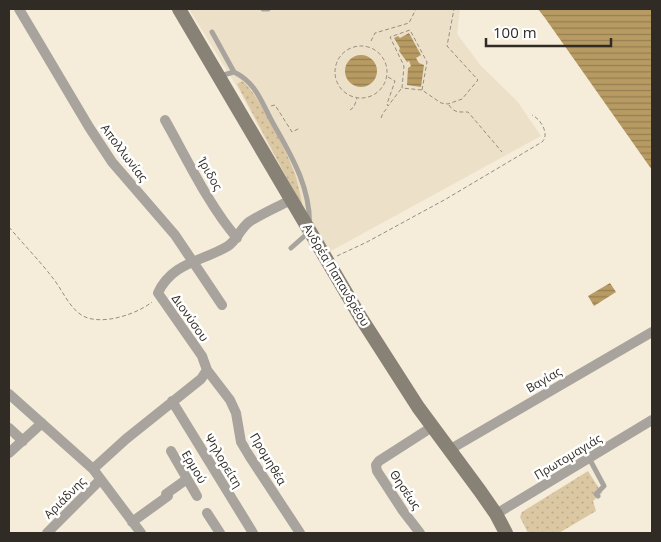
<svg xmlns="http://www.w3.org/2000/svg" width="661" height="542" viewBox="0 0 661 542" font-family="'Open Sans',sans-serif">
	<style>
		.built { fill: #ede0c8 }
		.grass { fill: url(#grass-dots) }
		.water { fill: url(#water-rules) }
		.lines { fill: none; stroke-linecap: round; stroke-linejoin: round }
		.path { stroke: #948e81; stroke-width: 1; stroke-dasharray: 4 2.5; stroke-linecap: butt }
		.service { stroke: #a8a49d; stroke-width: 5 }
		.minor { stroke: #a8a49d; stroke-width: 10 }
		.secondary { stroke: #878176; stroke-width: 14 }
		.labels { text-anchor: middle; stroke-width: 5; stroke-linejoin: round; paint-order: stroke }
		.street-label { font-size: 12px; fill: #302c25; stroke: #fff }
	</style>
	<defs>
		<pattern id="grass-dots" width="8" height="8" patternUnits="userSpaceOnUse" patternTransform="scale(1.25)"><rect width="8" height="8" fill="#dbc8a3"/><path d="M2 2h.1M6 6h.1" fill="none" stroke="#bcac8c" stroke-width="1.8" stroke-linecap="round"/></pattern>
		<pattern id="water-rules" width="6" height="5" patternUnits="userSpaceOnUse" patternTransform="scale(1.25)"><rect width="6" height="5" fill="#b79b63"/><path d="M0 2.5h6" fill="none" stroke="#957f51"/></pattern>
	</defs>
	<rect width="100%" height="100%" fill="#f5ecda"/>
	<!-- built -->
	<path class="built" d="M189,9H460L457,34L481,66L517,101L541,136L329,252L276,161L239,90Z"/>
	<!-- grass -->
	<path class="grass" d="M242,81C257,91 286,150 293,169C298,181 300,195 303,208L237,84Z
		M588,471L602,493L593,501L596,511L559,533H528L520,517L522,512Z"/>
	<!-- water -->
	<path class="water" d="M538,9H652V170L545,18Z
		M409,33L421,55L416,58L419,63L424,65L421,87L407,85L408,68L411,66L409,61L407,62L399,51L400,48L394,38L398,36L400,38Z
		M345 71a16 16 0 1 1 32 0a16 16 0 1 1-32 0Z
		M610,283L616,292L594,306L588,296Z"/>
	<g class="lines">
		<!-- path -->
		<path class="path" d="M371,41L375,33L409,23L416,9
			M335 72a26 26 0 1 1 52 0a26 26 0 1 1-52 0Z
			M388,77L395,81L387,104L388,106L401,89
			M422,90L427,62L410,30L390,37L404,66L402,88L422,90L441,103L448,104L462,99L478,80L447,46L454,9
			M449,105C454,113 459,112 468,112L502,152
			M271,106L275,105L292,132L300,128
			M350,110L354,107L357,98
			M381,118L383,113L388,107
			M9,227C23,244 39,260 52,277C62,289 69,308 83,316C102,326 137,314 152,302
			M337,256L367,242L446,199L542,142C550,135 541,119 532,115"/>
		<!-- service -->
		<path class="service" d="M263,9H268
			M212,32L234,72
			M220,76L234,72C257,83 262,104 274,125C293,158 313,193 309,232L291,248
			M589,458L604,486L596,494L598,496"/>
		<!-- minor -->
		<path class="minor" d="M19,9L89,127L112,162L175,235L222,305
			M165,120C186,157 209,206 237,238
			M207,370L230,400L236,413L241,442L250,457L300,533
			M9,394L93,469L141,533
			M172,401L253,533
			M9,428L23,441
			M449,450L652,332
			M171,451L197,496
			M9,453L42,423
			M93,469L126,439L201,379L207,370L202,356L158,293C172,262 204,261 228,246C237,240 240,229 249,222C261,214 277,207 291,200
			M207,513L220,533
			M496,514L652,420
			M132,522L168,496L166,494L187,479
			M47,533L100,480
			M420,533L403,511L377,471L376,465L379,461L432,427"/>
		<!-- secondary -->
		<path class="secondary" d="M179,9L361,318L418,407L480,491L496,514L506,533"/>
	</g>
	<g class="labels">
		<!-- street labels -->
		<g class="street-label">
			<text transform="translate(124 153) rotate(53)" y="4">Απολλωνίας</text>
			<text transform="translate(210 174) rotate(60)" y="4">Ίριδος</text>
			<text transform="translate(336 275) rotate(59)" y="4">Ανδρέα Παπανδρέου</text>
			<text transform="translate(190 318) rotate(55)" y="4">Διονύσου</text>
			<text transform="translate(544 380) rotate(-30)" y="4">Βαγίας</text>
			<text transform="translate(568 457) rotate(-31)" y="4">Πρωτομαγιάς</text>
			<text transform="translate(268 459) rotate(59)" y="4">Προμηθέα</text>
			<text transform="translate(223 461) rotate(59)" y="4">Ψηλορείτη</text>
			<text transform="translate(194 467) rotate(59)" y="4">Ερμού</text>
			<text transform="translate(405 490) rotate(56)" y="4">Θησέως</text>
			<text transform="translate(65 498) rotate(-45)" y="4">Αριάδνης</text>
		</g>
	</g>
	<!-- border -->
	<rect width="661" height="542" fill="none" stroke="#302c25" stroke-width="20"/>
	<!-- scale -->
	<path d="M486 38v8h125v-8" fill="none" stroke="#302c25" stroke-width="2.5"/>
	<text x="493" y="38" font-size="15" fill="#302c25" stroke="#ffffff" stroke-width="4" paint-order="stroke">100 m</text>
</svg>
